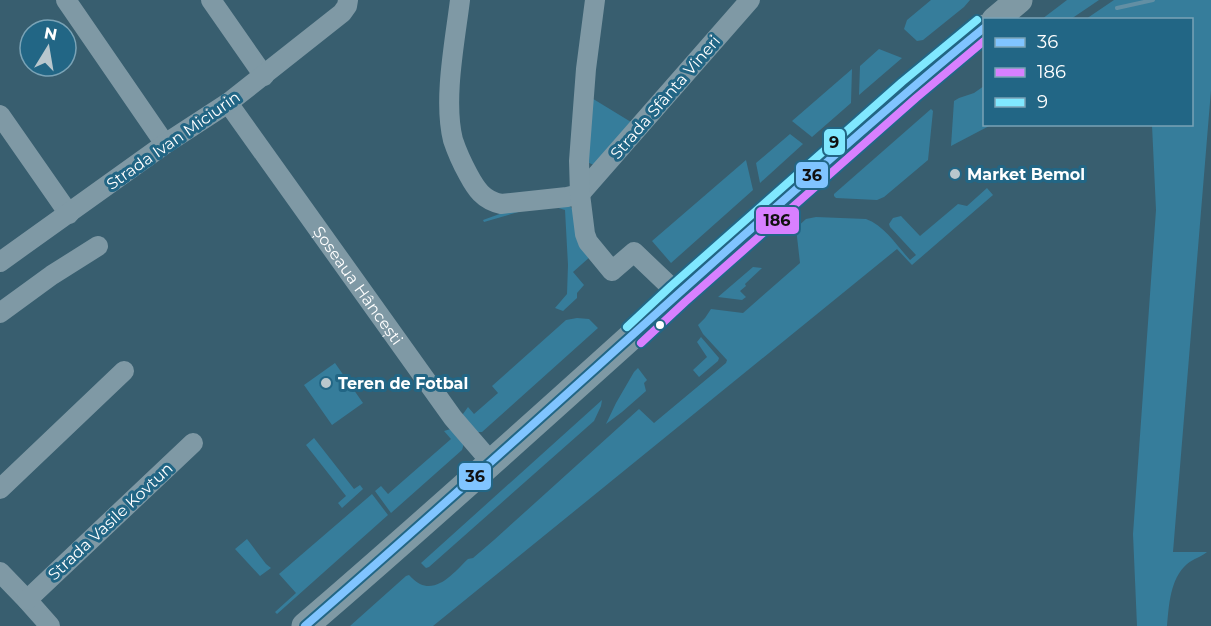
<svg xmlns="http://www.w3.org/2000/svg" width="1211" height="626" viewBox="0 0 1211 626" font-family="Montserrat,sans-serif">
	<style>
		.green { fill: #367d9b }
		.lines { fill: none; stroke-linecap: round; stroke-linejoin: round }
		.stream { stroke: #628fa4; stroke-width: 4 }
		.minor { stroke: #7f99a5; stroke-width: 20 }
		.highway { stroke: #7f99a4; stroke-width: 27 }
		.bus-1-casing { stroke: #226685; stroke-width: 12 }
		.bus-2-casing { stroke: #226685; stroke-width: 12 }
		.bus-3-casing { stroke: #226685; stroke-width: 12 }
		.bus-1 { stroke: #80c4ff; stroke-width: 8 }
		.bus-2 { stroke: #d880ff; stroke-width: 8 }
		.bus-3 { stroke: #80e8ff; stroke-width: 8 }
		.poi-dot { fill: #b9c7cd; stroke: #226685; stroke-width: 2 }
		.bus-dot { fill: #fff; stroke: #226685; stroke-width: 2 }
		.labels { text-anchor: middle; stroke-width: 6; stroke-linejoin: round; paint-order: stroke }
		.street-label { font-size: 16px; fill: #fff; stroke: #226685 }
		.poi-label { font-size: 16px; font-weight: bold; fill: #fff; stroke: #226685; text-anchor: start }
		.line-badge { stroke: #226685; stroke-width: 2 }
		.pale-badge-label { font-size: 16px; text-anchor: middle; font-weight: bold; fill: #111 }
	</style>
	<rect width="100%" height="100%" fill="#385e6f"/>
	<!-- green -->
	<path class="green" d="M931,0H970L964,7L923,40L917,41L904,29L907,20Z
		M1067,0H1099L1071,19H1042Z
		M1114,0H1211V90L1173,552H1207C1201,557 1193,559 1187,564C1170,579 1169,605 1167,626H1137L1133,534L1156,210L1152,125L1192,124V20L1086,19Z
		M879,49L902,58L859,95L860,66Z
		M852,69L851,103L812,137L792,121Z
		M984,86V124L991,125L951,146L954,101L959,98L974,93Z
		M590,97L631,122L594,165L584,161Z
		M931,109L933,111L928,160L884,197L877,200L836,198L834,196V194Z
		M790,134L803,144L760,183L756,163Z
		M746,160L753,190L671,263L652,241Z
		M987,188L993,195L912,265L897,249L433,626H350L406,576L409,575C412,578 416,582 420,584C439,593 456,570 468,559L473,558L494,540L639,409L654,423L726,363L727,360L703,334L698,325L705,318L711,309L743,313L800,263L796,228L806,219L816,217L866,219C885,226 897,246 910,260L916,255L890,227L889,224L893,218L901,216L920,236L958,204L967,206Z
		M522,206H570L575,212L591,256L573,272L584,285L577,293V298L563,311L555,308L567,294L568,265L565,210L552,206H539L484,222L483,220Z
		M753,267L762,268L745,284L746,286L740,291L746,297L742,300L718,297Z
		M577,318L589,319L598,328L482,432H476L462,418L463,414L468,407L474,414L498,393L492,386L566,320Z
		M701,337L719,358L718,361L699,377L693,370L707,357L697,342Z
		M335,363L363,403L332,425L304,385Z
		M638,368L647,380L644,383L646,391L622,412L606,424L616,403L634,372Z
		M602,400L601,406L594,421L429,567L426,568L421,563Z
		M454,428C460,436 466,440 462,450L391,513L375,491L381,486L388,494L451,439L444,431Z
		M314,438L354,489L360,485L363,489L342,508L338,503L346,496L306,445Z
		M372,494L388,515L277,614L275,612L296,593L279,574Z
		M247,539L266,564L271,568L260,576L235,549Z"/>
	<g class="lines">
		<!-- stream -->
		<path class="stream" d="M1117,8L1153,0"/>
		<!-- minor -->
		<g class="minor">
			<path d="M66,0L165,144"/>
			<path d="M211,0L264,76"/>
			<path d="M460,0C455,41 443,100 453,140C457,152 462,163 468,174C476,189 483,200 501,204L567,197L580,194L750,0"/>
			<path d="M595,0L586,69L579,161L580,194L585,234L588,242L612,271L634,252L678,294"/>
			<path id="s1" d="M228,103L453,418L491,462"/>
			<path d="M0,115L69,214"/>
			<path d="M0,262L165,144L228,103L342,13L347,6L348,0"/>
			<path d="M0,313L52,275L98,246"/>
			<path d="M0,489L124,371"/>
			<path d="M0,572L27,600L50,626"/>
			<path d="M27,600L193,443"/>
		</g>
		<!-- highway -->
		<path class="highway" d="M995,20L1019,0
			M305,626C464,490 618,347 774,209C844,147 912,85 984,28"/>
		<defs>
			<path id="bus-1" d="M305,626C453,498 597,366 743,236C823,166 901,95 984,28"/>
			<path id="bus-2" d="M641,343L685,302L916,98L984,41"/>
			<path id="bus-3" d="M627,327L671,286L902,82L977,20"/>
		</defs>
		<!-- bus-1 casing -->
		<use href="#bus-1" class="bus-1-casing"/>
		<!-- bus-2 casing -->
		<use href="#bus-2" class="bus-2-casing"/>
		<!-- bus-3 casing -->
		<use href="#bus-3" class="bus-3-casing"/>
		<!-- bus-1 -->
		<use href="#bus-1" class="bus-1"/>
		<!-- bus-2 -->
		<use href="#bus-2" class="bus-2"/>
		<!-- bus-3 -->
		<use href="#bus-3" class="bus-3"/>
	</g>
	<!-- markers -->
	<g class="poi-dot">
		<circle cx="955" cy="174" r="6"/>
		<circle cx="326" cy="383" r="6"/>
	</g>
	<circle class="bus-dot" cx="660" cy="325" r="5"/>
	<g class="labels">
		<!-- street labels -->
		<g class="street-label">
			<text transform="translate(665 97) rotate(-49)" y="6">Strada Sfânta Vineri</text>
			<text transform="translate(173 140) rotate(-35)" y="6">Strada Ivan Miciurin</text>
			<text dy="6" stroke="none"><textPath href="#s1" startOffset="224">Șoseaua Hâncești</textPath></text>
			<text transform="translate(110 521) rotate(-43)" y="6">Strada Vasile Kovtun</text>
		</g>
		<!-- poi labels -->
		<g class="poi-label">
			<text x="967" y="180">Market Bemol</text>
			<text x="338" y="389">Teren de Fotbal</text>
		</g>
	</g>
	<g class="line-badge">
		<rect x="823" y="128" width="23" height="28" rx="6" fill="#80e8ff"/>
		<rect x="795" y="161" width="34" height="28" rx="6" fill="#80c4ff"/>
		<rect x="755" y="206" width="45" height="29" rx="6" fill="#d880ff"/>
		<rect x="458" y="462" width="34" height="29" rx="6" fill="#80c4ff"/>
	</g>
	<g class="pale-badge-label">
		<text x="834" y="148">9</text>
		<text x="812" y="181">36</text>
		<text x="777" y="226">186</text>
		<text x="475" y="482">36</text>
	</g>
	<!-- legend -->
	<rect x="983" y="18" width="210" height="108" fill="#226685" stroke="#7aa3b6" stroke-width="1.5"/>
	<rect x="995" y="38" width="30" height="9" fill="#80c4ff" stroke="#7aa3b6" stroke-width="1.5"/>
	<text x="1037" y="48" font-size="18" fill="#ffffff">36</text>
	<rect x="995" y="68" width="30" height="9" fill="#d880ff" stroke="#7aa3b6" stroke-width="1.5"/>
	<text x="1037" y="78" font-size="18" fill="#ffffff">186</text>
	<rect x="995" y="98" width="30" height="9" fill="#80e8ff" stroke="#7aa3b6" stroke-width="1.5"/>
	<text x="1037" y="108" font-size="18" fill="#ffffff">9</text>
	<!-- north arrow -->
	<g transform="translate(48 48) rotate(11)"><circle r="28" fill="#226685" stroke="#7aa3b6" stroke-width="1.5"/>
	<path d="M0-4.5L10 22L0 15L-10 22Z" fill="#b9c7cd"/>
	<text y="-9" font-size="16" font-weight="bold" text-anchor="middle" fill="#ffffff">N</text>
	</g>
</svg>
